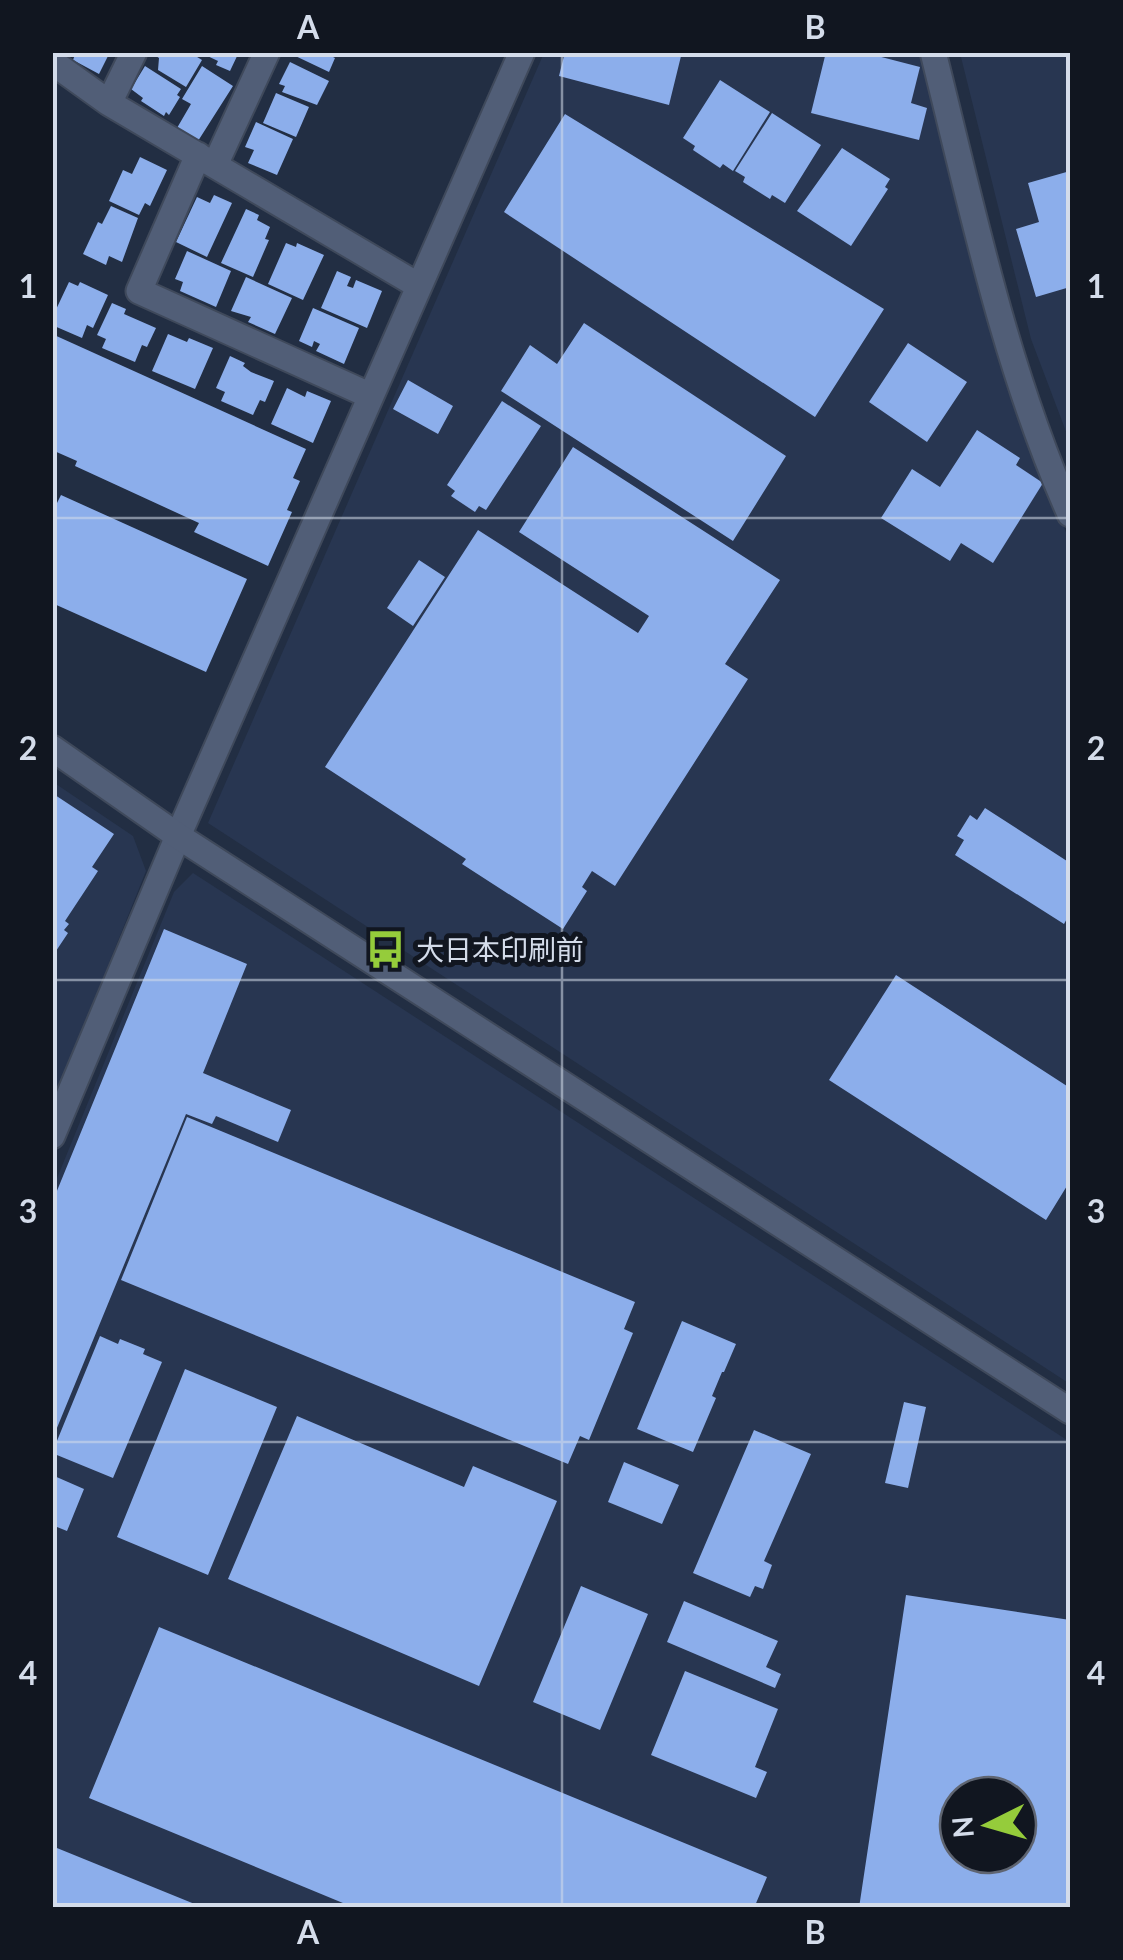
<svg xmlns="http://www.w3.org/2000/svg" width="1123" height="1960" viewBox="0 0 1123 1960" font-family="Lato,'Noto Sans JP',sans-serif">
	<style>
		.built { fill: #283651; fill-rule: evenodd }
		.building { fill: #8caeeb; fill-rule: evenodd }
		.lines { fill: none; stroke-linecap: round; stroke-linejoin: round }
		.minor-casing { stroke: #3f495b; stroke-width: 29 }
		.tertiary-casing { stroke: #3f495b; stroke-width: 29 }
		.minor { stroke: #515e77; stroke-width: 25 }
		.tertiary { stroke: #515e77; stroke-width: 25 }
		.grid { fill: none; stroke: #d4dcea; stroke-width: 2.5; stroke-opacity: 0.55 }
		.labels { text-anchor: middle; stroke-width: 10; stroke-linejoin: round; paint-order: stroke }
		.poi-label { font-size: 28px; fill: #d4dcea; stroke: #111620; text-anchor: start }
		.neatline { fill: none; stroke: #d4dcea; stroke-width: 4 }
		.grid-label { font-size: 32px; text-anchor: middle; font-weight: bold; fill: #d4dcea }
	</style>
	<rect width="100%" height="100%" fill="#222e43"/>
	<!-- built -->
	<path class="built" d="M544,53H921L995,346L1070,543V1384L208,823Z
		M960,53H1070V442L1031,339Z
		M53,782L133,836L146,871L53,1103Z
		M193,873L1070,1442V1907L53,1908V1188L174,892ZM958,1795H1018V1855H958Z"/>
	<!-- building -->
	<path class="building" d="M76,52H110L99,74L73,60Z
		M150,52H189L202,60L186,87L158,70L159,58Z
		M199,52H239L230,71L216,65L218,61Z
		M287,52H330L329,55L335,58L329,72Z
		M565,52H682L669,105L559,76Z
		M826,52H862L920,67L911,103L927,108L919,140L811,113Z
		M290,62L329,81L317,105L282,92L285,86L279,84Z
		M145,66L181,89L177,95L180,97L169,115L166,112L164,116L141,101L143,98L131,89Z
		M202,66L233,86L198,141L177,128L191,104L182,99Z
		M720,80L770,112L733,171L723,164L720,168L693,150L695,146L683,138Z
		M276,93L309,107L296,137L263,123Z
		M772,113L821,145L785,203L772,195L770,199L743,182L745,177L735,171Z
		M565,114L884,309L815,417L504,212Z
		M256,122L293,139L277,175L248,163L254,150L245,147Z
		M842,148L890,179L885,187L888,189L851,246L797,211Z
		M140,157L167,170L150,206L145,203L139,215L109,201L123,170L132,174Z
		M1070,171V287L1036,297L1016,229L1039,222L1028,183Z
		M214,195L232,203L207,257L176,242L197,197L210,203Z
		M111,206L138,218L122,262L109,256L106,265L83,254L98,222L102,224Z
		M246,209L259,215L257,220L270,227L265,239L269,240L253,277L221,263Z
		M286,243L296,247L297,243L324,255L303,300L268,284Z
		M187,251L231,271L216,307L180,291L183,282L175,279Z
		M337,271L351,277L347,286L353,288L356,280L382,291L367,328L321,308Z
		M246,277L292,298L275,334L248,322L251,317L231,311Z
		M69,282L78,286L80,282L108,295L93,328L87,325L82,338L52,325V318Z
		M112,303L126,309L124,314L156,328L147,347L142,345L135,362L102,348L106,339L97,335Z
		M313,308L359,328L344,364L316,351L320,344L314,341L312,347L299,341Z
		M584,323L786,456L733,541L501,391L530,345L557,364Z
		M52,334L306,449L293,478L300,481L287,510L292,512L268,566L194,532L199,523L75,466L77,461L52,450Z
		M168,334L187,342L189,338L213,348L195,389L152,371Z
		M908,343L967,382L927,442L869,402Z
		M230,356L245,363L243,366L251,372L274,381L265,402L260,400L253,415L221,401L225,392L216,388Z
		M408,380L453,406L438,434L393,409Z
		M287,388L305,397L307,391L331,401L313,443L271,424Z
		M502,401L541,426L486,510L479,506L475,512L451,496L455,491L447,485Z
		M977,430L1020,458L1016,465L1043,483L993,563L961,543L950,561L881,518L912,469L940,487Z
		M573,447L780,580L725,664L748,679L615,886L592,871L582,887L587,891L563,929L462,864L466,859L325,767L478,530L638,633L649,616L519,532Z
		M61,495L247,579L206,672L52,603V513Z
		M419,560L445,577L413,626L387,608Z
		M52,793L114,834L92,867L98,871L65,921L69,924L64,930L68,933L52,957Z
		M985,808L1070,863V913L1064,924L955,855L964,840L957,836L970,815L977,820Z
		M164,929L247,964L203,1073L291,1110L278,1142L216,1116L212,1124L186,1114L52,1440V1203Z
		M896,975L1070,1088V1181L1046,1220L829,1080Z
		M187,1117L635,1302L624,1329L633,1333L589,1440L580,1436L568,1464L121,1280Z
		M682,1321L736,1344L724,1372H722L712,1396L716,1398L693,1452L637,1429Z
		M100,1336L118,1344L120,1339L145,1349L143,1354L162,1362L113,1478L52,1453Z
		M185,1369L277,1407L208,1575L117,1537Z
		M904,1402L926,1407L908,1488L885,1483Z
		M297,1416L464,1487L473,1466L557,1501L479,1686L228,1579Z
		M754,1430L811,1454L764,1561L772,1565L763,1589L755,1586L750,1597L693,1573Z
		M624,1462L679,1485L662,1524L608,1502Z
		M52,1475L84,1489L67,1531L52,1525Z
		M581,1586L648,1614L600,1730L533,1702Z
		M906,1595L1070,1620V1908H859ZM958,1795H1018V1855H958Z
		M684,1601L778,1641L766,1667L781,1674L775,1688L667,1642Z
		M159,1627L767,1877L754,1908H355L89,1798Z
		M685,1671L778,1709L755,1767L767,1772L756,1798L651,1755Z
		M52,1846L202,1907V1908H52Z"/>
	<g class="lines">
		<defs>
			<path id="minor" d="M933,52C972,208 1005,368 1070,514
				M52,62L109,103L419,286
				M109,103L134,52
				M198,155L139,291L371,396
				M215,165L267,52
				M52,1136L178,836L522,52"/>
			<path id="tertiary" d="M52,748L178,836L1070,1411"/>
		</defs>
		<!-- minor casing -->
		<use href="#minor" class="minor-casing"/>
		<!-- tertiary casing -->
		<use href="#tertiary" class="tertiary-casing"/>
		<!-- minor -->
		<use href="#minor" class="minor"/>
		<!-- tertiary -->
		<use href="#tertiary" class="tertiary"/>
	</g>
	<!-- grid -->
	<path class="grid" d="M562,52V1908M52,518H1070M52,980H1070M52,1442H1070"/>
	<!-- icons -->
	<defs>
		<symbol id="bus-bare" viewBox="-9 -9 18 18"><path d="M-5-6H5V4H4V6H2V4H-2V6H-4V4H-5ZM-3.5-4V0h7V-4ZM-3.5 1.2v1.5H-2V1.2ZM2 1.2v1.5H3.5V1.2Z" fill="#95cc3b" stroke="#111620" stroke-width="2.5" paint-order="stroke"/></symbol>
	</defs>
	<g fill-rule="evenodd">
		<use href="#bus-bare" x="358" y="922" width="55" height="55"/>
	</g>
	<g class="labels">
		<!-- poi labels -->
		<g class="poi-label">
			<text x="416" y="960">大日本印刷前</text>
		</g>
	</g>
	<!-- border -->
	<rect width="1123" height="1960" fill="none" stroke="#111620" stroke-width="110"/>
	<!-- north arrow -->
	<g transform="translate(988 1825) rotate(265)"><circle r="48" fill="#111620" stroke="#5f6571" stroke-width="2.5"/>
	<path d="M0-8L18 38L0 25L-18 38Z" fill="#95cc3b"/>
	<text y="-15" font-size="28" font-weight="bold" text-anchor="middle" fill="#d4dcea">N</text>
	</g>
	<rect x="55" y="55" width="1013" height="1850" class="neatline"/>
	<g class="grid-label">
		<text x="308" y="39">A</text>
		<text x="815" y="39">B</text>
		<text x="28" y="298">1</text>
		<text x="1096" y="298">1</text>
		<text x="28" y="760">2</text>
		<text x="1096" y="760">2</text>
		<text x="28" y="1223">3</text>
		<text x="1096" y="1223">3</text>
		<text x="28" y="1685">4</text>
		<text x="1096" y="1685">4</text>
		<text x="308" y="1944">A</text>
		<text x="815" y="1944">B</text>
	</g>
</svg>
